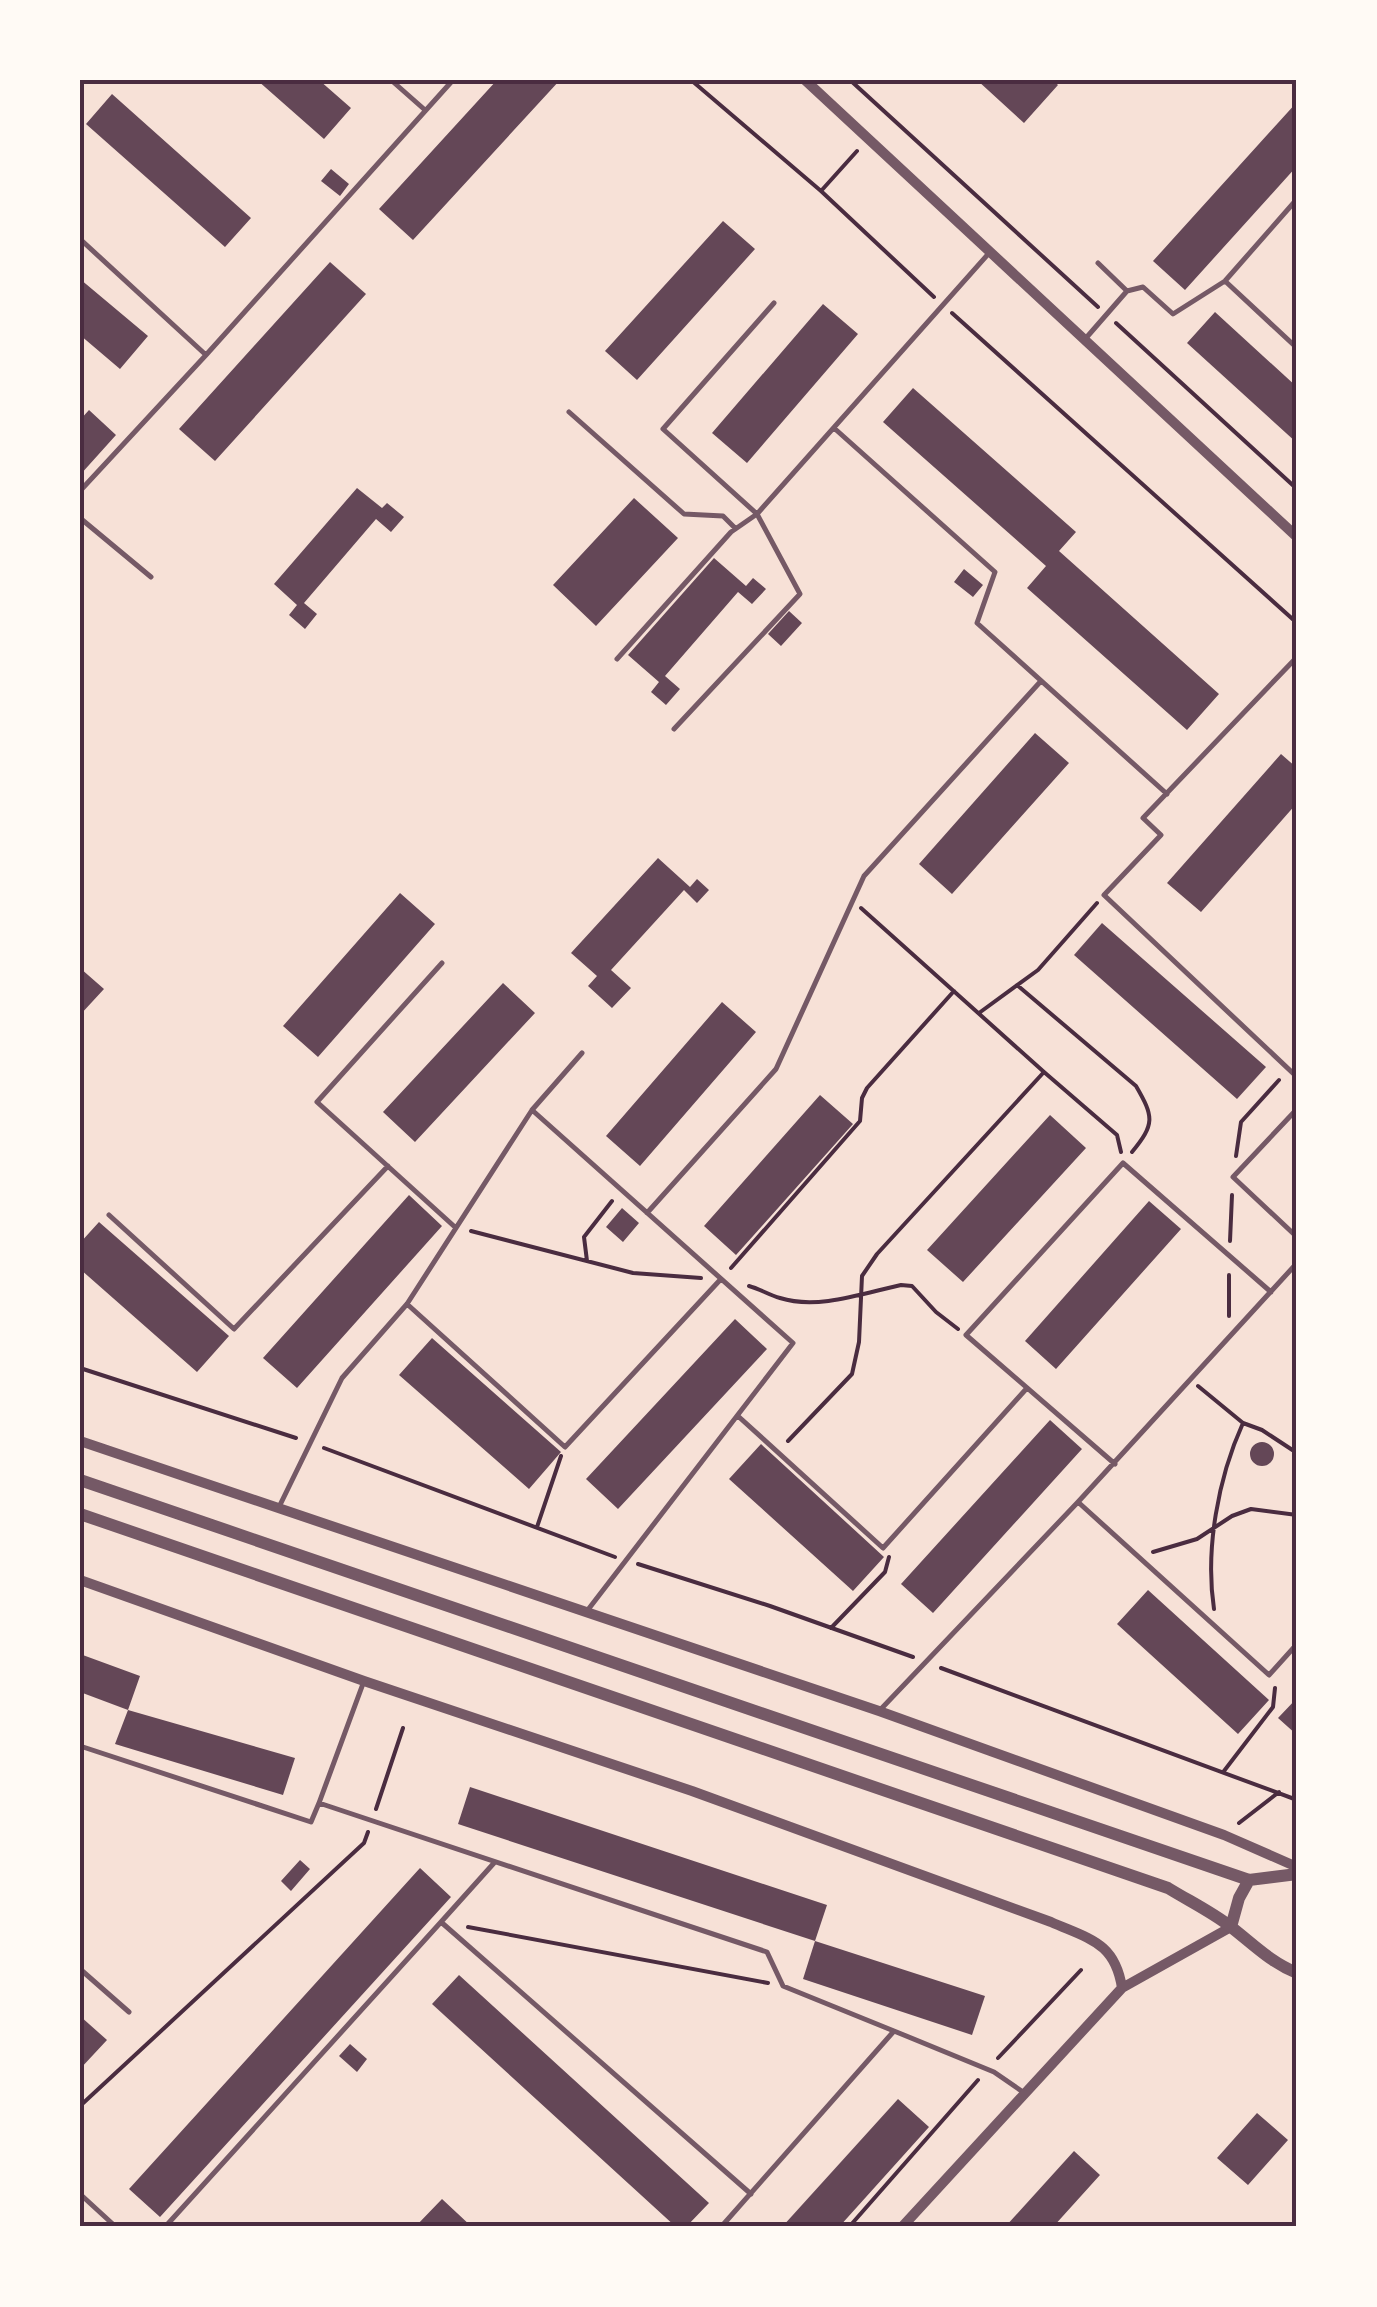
<svg xmlns="http://www.w3.org/2000/svg" width="1377" height="2307" viewBox="0 0 1377 2307" font-family="Commissioner,sans-serif">
	<style>
		.building { fill: #644757 }
		.lines { fill: none; stroke-linecap: round; stroke-linejoin: round }
		.path { stroke: #4a2c40; stroke-width: 4 }
		.service { stroke: #755966; stroke-width: 5 }
		.minor { stroke: #755966; stroke-width: 10 }
		.tertiary { stroke: #755966; stroke-width: 12 }
		.neatline { fill: none; stroke: #4a2c40; stroke-width: 4 }
	</style>
	<rect width="100%" height="100%" fill="#f7e1d7"/>
	<!-- building -->
	<path class="building" d="M257,80H319L351,108L324,139Z
		M497,80H560L413,240L379,209Z
		M977,80H1053L1058,85L1024,123Z
		M112,94L251,218L225,247L86,124Z
		M1297,102V166L1185,290L1153,261Z
		M331,169L349,184L340,196L321,181Z
		M723,221L755,249L637,380L605,351Z
		M330,262L366,294L215,461L179,429Z
		M80,279L148,336L120,369L80,335Z
		M823,304L858,334L747,463L712,433Z
		M1215,312L1297,387V443L1187,343Z
		M913,388L1076,532L1059,551L1219,694L1187,730L1027,588L1046,566L883,422Z
		M89,410L116,435L80,475V420Z
		M357,488L382,508L387,503L404,517L391,532L376,519L304,603L317,614L305,629L289,615L297,605L274,584Z
		M634,498L678,538L596,626L553,585Z
		M714,558L746,586L753,578L766,589L752,604L738,592L665,676L680,689L666,705L651,692L659,682L628,655Z
		M964,569L983,585L973,597L954,582Z
		M789,611L802,623L781,646L768,634Z
		M1035,733L1069,763L952,894L919,864Z
		M1281,754L1297,768V803L1201,912L1167,883Z
		M658,858L690,887L697,879L709,890L697,903L684,890L611,970L631,988L612,1008L588,986L597,976L571,953Z
		M400,893L435,924L318,1057L283,1026Z
		M1102,923L1266,1067L1237,1099L1074,955Z
		M80,968L104,989L80,1015Z
		M503,983L535,1013L415,1142L383,1112Z
		M722,1002L756,1032L640,1166L606,1136Z
		M820,1095L853,1124L736,1255L704,1226Z
		M1050,1115L1086,1148L963,1282L927,1250Z
		M409,1195L442,1226L297,1388L263,1358Z
		M1149,1201L1181,1229L1056,1369L1025,1341Z
		M622,1208L639,1223L623,1242L606,1227Z
		M99,1222L229,1336L197,1372L80,1269V1243Z
		M735,1319L767,1349L618,1509L586,1479Z
		M432,1338L561,1452L529,1489L399,1375Z
		M1050,1420L1082,1449L933,1613L901,1584Z
		M1250 1454a12 12 0 1 1 24 0a12 12 0 1 1-24 0Z
		M761,1444L884,1557L853,1591L729,1479Z
		M1148,1590L1269,1700L1238,1734L1117,1624Z
		M80,1654L140,1676L128,1710L80,1692Z
		M1297,1698V1735L1278,1718Z
		M128,1710L295,1758L283,1795L115,1744Z
		M470,1787L827,1905L815,1941L458,1824Z
		M300,1860L310,1869L291,1891L281,1881Z
		M420,1868L451,1897L160,2217L129,2189Z
		M815,1941L985,1996L972,2035L803,1979Z
		M459,1975L709,2203L686,2227H676L432,2004Z
		M80,2016L107,2040L80,2069Z
		M350,2044L367,2059L357,2072L339,2056Z
		M898,2099L929,2127L839,2227H782Z
		M1257,2113L1288,2140L1248,2185L1217,2158Z
		M1074,2151L1100,2175L1053,2227H1005Z
		M442,2199L472,2227H415Z"/>
	<g class="lines">
		<!-- path -->
		<path class="path" d="M691,80L821,191L934,297
			M850,80L1098,307
			M821,191L857,151
			M952,313L1297,623
			M1116,323L1297,489
			M861,908L1044,1072
			M1017,985L1136,1086C1154,1117 1155,1124 1132,1152
			M979,1013L1038,970L1097,903
			M1236,1156L1241,1122L1279,1080
			M471,1231L633,1273L701,1278
			M1230,1241L1232,1195
			M587,1261L584,1237L612,1201
			M731,1268L860,1121L862,1098L867,1088L954,991
			M749,1286C760,1289 769,1295 780,1298C818,1310 864,1293 901,1285L912,1286L936,1312L958,1329
			M1229,1316V1275
			M80,1368L296,1438
			M1198,1386L1243,1423L1262,1430L1297,1453
			M788,1441L852,1374L859,1342L862,1276L877,1254L1044,1072L1117,1135L1121,1152
			M324,1448L615,1557
			M537,1527L561,1456
			M1153,1552L1197,1539L1232,1516L1251,1509L1297,1515
			M638,1564L770,1606L913,1657
			M1214,1609C1205,1550 1218,1478 1243,1423
			M831,1628L885,1572L889,1557
			M941,1668L1297,1800
			M1224,1771L1273,1707L1275,1688
			M376,1809L403,1728
			M1239,1823L1279,1792
			M468,1927L768,1983
			M998,2058L1081,1970
			M80,2106L364,1843L368,1832
			M849,2227L978,2080"/>
		<!-- service -->
		<path class="service" d="M391,80L425,110
			M80,239L206,355L453,80
			M1098,263L1127,291
			M1225,281L1297,348
			M774,303L663,429L757,514L990,252
			M1086,338L1127,291L1143,287L1173,314L1225,281L1297,199
			M569,412L684,514L723,516L735,528
			M834,428L995,572L977,623L1167,794
			M80,491L206,355
			M80,518L151,577
			M1297,657L1143,818L1161,835L1104,895L1297,1077
			M617,659L731,532L757,514L800,594L674,729
			M442,963L317,1102L456,1228
			M1297,1109L1233,1177L1297,1237
			M532,1110L793,1343L587,1611
			M647,1213L776,1069L864,876L1041,681
			M109,1215L234,1329L388,1166
			M1297,1263L1078,1502L1269,1675L1297,1644
			M407,1304L565,1447L720,1280
			M739,1417L883,1548L1027,1388
			M1115,1464L966,1335L1123,1163L1271,1292
			M279,1507L342,1378L407,1304L532,1110L582,1053
			M364,1681L319,1803L767,1952L783,1986L894,2031
			M881,1709L1078,1502
			M80,1746L311,1822L319,1803
			M494,1863L441,1922L751,2194
			M80,1969L129,2012
			M80,2194L116,2227
			M165,2227L441,1922
			M721,2227L894,2031L994,2072L1023,2092"/>
		<!-- minor -->
		<path class="minor" d="M805,80L1297,537
			M80,1441L879,1711L1224,1835L1297,1867
			M80,1580L364,1681L692,1791L1051,1922C1089,1939 1115,1942 1122,1988
			M902,2227L1122,1988L1231,1927"/>
		<!-- tertiary -->
		<path class="tertiary" d="M80,1480L1249,1880L1297,1874
			M80,1514L1168,1888C1189,1901 1212,1912 1231,1927C1253,1944 1270,1962 1297,1973
			M1231,1927L1239,1898L1249,1880"/>
	</g>
	<!-- border -->
	<rect width="1377" height="2307" fill="none" stroke="#fffaf5" stroke-width="165"/>
	<rect x="82" y="82" width="1212" height="2142" class="neatline"/>
</svg>
